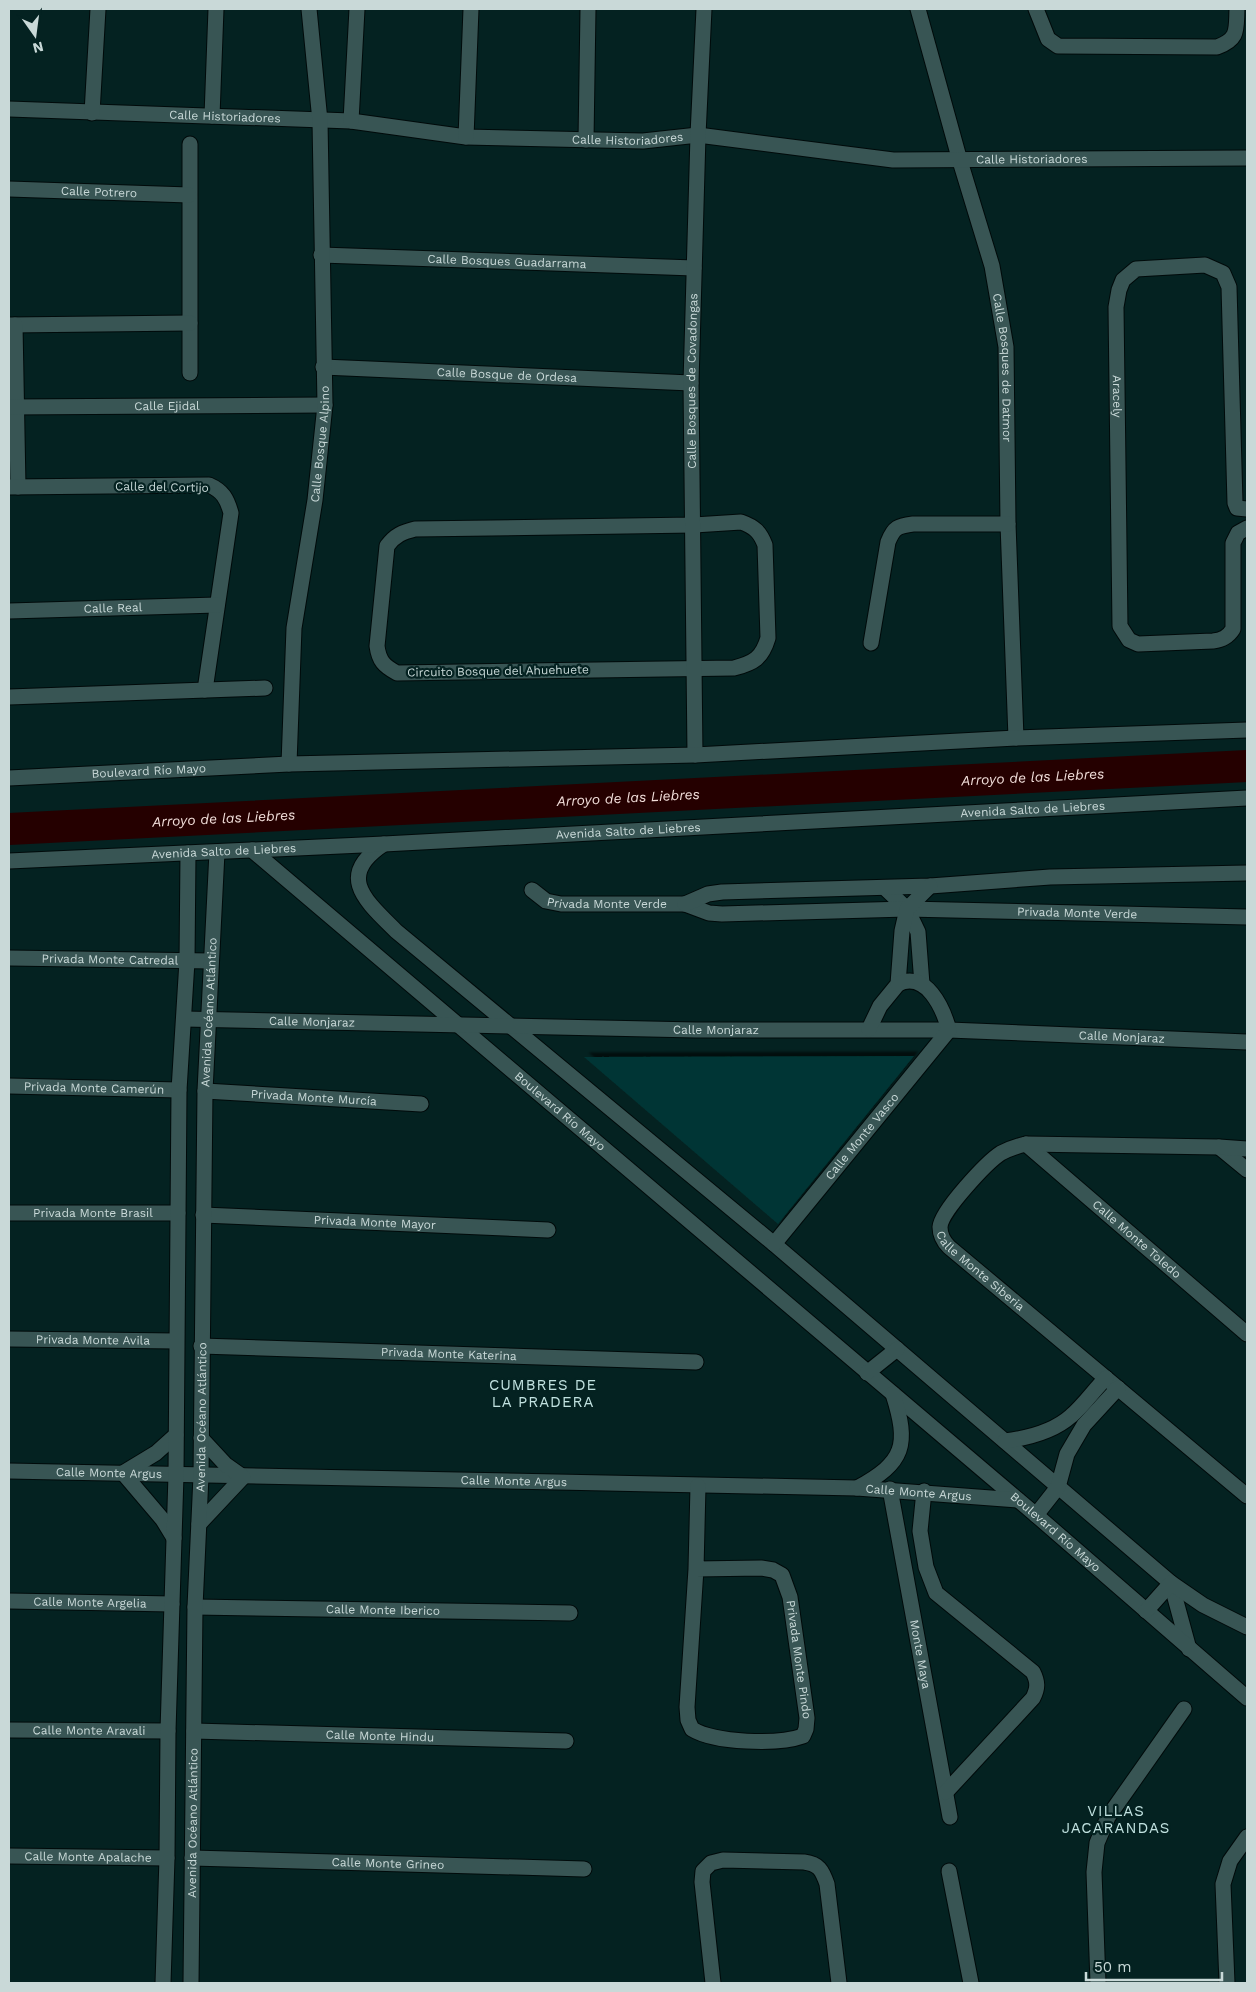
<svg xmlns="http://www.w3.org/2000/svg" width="1256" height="1992" viewBox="0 0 1256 1992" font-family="'Work Sans',sans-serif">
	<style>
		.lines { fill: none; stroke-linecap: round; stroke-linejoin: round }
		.river { stroke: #250000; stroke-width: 32 }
		.building { fill: #003534; filter: url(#shadow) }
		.minor-casing { stroke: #000a0a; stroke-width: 17 }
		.minor { stroke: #385554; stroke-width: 15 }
		.labels { text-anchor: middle; stroke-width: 4.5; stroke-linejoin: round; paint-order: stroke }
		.street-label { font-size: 12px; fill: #c9d9d8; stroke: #042221 }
		.water-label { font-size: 14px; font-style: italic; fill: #f2deda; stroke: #042221 }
		.quarter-label { font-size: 15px; letter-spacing: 1px; fill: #c1e2e0; stroke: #042221 }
	</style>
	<defs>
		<filter id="shadow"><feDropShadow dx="4.5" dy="-4.5" stdDeviation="1" flood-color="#0009"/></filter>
	</defs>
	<rect width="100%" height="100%" fill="#042221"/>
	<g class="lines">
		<!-- river -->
		<path class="river" id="s1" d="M9,829L1247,766"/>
	</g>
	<!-- building -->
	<path class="building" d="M914,1056L778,1224L584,1057Z"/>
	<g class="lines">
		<defs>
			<g id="minor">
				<path id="s2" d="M918,9L960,161L992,266L1006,347L1008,524L1016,738"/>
				<path d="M1036,9L1048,39L1058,46L1217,47C1239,39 1236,30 1237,9"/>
				<path id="s3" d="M9,109L351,121L466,137L643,141L698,135L893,160L1247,158"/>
				<path d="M92,113L98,9"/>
				<path d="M212,116L216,9"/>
				<path d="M351,121L357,9"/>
				<path d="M466,137L471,9"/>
				<path d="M586,140L588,9"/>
				<path d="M190,144V373"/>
				<path id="s4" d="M9,189L189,195"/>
				<path id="s5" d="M321,255L694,268"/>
				<path d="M9,325L190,323"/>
				<path d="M15,325L18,487"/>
				<path id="s6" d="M323,367L691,383"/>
				<path id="s7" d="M9,407L325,405"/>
				<path d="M9,487L209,485C223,491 227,499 231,513L205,690"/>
				<path id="s8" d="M1247,509L1237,508L1235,503L1229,287L1223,273L1205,265L1136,269L1123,280L1119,290L1116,307L1120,626L1129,640L1138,644L1213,641C1222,640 1228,637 1233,629V543L1238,533L1247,528"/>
				<path d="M741,522C755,527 760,532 765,545L768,638C762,658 754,663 734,668L397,673C384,666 379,661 377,646L387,546C395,535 403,532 415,529L694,525Z"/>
				<path id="s9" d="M9,611L217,605"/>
				<path d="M871,643L888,542C894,527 898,526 913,524H1008"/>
				<path d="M9,697L265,688"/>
				<path id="s10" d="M695,755L691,383L698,135L704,9"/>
				<path id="s11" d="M289,764L294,628L315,500L325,405L320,121L309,9"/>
				<path id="s12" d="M9,778L289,764L695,755L1016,738L1247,730"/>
				<path d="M384,844C335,876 366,901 396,931L774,1244L1171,1583L1189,1649"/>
				<path id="s13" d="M252,850L1036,1515L1247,1698"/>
				<path id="s14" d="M9,861L384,844L1247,798"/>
				<path d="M885,888L907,909L918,932L922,984"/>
				<path id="s15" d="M532,890L546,901L561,904H685L709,913L722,914L907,909L1247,917"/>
				<path d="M685,904L708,894L722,892L930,886L1050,877L1247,873"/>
				<path id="s16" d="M9,958L211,961"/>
				<path id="s17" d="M184,1019L696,1030H949L1247,1042"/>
				<path d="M869,1029L880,1006L898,984L902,931L907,909L930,886"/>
				<path id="s18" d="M9,1086L179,1090"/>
				<path id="s19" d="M205,1091L421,1104"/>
				<path id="s20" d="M1026,1144L1247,1334"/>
				<path d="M1219,1147L1247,1170"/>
				<path id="s21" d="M1247,1149L1219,1147L1026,1144C1017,1146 1009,1149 1001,1153C987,1162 941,1211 940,1227C940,1235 944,1242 949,1247L1247,1496"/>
				<path id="s22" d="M9,1213H178"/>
				<path id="s23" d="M203,1215L548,1230"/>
				<path id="s24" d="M774,1244L949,1030C943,1008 926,970 898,984"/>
				<path id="s25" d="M9,1339L176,1341"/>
				<path id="s26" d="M201,1346L696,1362"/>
				<path d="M867,1373L897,1349"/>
				<path d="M1005,1441C1028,1438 1053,1432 1071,1416C1084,1405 1094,1390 1106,1378"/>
				<path id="s27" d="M9,1471L857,1488L1018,1500"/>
				<path d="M857,1488C905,1462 909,1445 893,1394"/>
				<path id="s28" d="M890,1489L950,1817"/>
				<path d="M924,1491L920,1531L926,1567L936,1593L1033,1672C1038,1682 1038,1688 1033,1698L946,1792"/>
				<path d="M1036,1515L1058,1487L1067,1454L1084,1425L1118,1388"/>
				<path d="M199,1524L243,1477L226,1465L201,1438"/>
				<path d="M174,1538L163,1520L123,1473L156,1453L176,1435"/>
				<path id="s29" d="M696,1569L761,1568L773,1570L782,1575L790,1597L807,1718L806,1729L803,1736C778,1745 715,1743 692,1729L688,1720L687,1707L696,1569L698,1486"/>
				<path id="s30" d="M9,1601L172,1604"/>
				<path id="s31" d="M195,1607L570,1613"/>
				<path d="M1146,1611L1171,1583L1203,1605L1247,1627"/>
				<path id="s32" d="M9,1730L168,1731"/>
				<path id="s33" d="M194,1731L566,1741"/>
				<path id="s34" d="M9,1856L167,1858"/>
				<path id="s35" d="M192,1858L584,1869"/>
				<path d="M949,1871L971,1983"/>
				<path d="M163,1983L167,1858L168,1731L176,1475L179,1090L187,961L188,853"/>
				<path id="s36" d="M191,1983L195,1607L201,1476L205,1091L217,852"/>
				<path d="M713,1983L702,1882L703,1871L711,1863L723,1860L804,1862C819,1864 822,1870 827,1884L839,1983"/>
				<path d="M1098,1983L1094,1872L1097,1843L1108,1817L1184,1709"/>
				<path d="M1227,1983L1223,1884L1230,1861L1247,1837"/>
			</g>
		</defs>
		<!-- minor casing -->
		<use href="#minor" class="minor-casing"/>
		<!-- minor -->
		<use href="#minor" class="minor"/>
	</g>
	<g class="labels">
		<!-- street labels -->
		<g class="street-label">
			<text dy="4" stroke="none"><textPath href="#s3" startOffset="216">Calle Historiadores</textPath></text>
			<text dy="4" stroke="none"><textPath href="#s3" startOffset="620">Calle Historiadores</textPath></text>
			<text dy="4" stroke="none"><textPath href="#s3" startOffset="1026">Calle Historiadores</textPath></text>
			<text dy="4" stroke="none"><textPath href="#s4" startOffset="90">Calle Potrero</textPath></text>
			<text dy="4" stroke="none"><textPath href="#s5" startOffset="186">Calle Bosques Guadarrama</textPath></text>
			<text dy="4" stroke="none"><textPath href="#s2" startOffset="370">Calle Bosques de Datmor</textPath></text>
			<text dy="4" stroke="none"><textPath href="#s6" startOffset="184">Calle Bosque de Ordesa</textPath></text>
			<text dy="4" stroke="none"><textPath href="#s10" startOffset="374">Calle Bosques de Covadongas</textPath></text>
			<text dy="4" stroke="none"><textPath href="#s8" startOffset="470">Aracely</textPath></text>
			<text dy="4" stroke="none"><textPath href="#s7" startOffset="158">Calle Ejidal</textPath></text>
			<text dy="4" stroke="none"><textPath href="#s11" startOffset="322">Calle Bosque Alpino</textPath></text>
			<text transform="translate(162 487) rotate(1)" y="4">Calle del Cortijo</text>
			<text dy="4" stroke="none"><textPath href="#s9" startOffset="104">Calle Real</textPath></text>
			<text transform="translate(498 671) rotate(-1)" y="4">Circuito Bosque del Ahuehuete</text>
			<text dy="4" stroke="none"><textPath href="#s12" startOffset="140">Boulevard Río Mayo</textPath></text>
			<text dy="4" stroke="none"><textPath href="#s14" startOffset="1025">Avenida Salto de Liebres</textPath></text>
			<text dy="4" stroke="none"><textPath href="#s14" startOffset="620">Avenida Salto de Liebres</textPath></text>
			<text dy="4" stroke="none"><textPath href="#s14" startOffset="215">Avenida Salto de Liebres</textPath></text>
			<text dy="4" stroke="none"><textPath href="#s15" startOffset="79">Privada Monte Verde</textPath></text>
			<text dy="4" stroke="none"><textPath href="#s15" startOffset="551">Privada Monte Verde</textPath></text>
			<text dy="4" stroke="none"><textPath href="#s16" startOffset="101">Privada Monte Catredal</textPath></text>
			<text dy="4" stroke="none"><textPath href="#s36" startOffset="971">Avenida Océano Atlántico</textPath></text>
			<text dy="4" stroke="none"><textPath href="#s17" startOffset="128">Calle Monjaraz</textPath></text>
			<text dy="4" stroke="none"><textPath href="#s17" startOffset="532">Calle Monjaraz</textPath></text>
			<text dy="4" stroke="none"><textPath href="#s17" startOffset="938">Calle Monjaraz</textPath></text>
			<text dy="4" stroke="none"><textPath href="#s18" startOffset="85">Privada Monte Camerún</textPath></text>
			<text dy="4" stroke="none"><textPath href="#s19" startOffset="109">Privada Monte Murcía</textPath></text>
			<text dy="4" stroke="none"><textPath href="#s13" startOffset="404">Boulevard Río Mayo</textPath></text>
			<text dy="4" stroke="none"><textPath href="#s24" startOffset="139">Calle Monte Vasco</textPath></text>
			<text dy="4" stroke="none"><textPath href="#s22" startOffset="84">Privada Monte Brasil</textPath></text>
			<text dy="4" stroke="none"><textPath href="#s23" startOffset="172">Privada Monte Mayor</textPath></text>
			<text dy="4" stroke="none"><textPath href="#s20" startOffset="146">Calle Monte Toledo</textPath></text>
			<text dy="4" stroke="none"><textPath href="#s21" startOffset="406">Calle Monte Siberia</textPath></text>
			<text dy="4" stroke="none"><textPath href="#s25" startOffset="84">Privada Monte Avila</textPath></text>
			<text dy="4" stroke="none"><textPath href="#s26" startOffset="248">Privada Monte Katerina</textPath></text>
			<text dy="4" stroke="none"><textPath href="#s36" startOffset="566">Avenida Océano Atlántico</textPath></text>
			<text dy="4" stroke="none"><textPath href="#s27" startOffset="100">Calle Monte Argus</textPath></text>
			<text dy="4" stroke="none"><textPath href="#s27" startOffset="505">Calle Monte Argus</textPath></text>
			<text dy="4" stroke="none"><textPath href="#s27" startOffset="910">Calle Monte Argus</textPath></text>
			<text dy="4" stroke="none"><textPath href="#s13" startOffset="1054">Boulevard Río Mayo</textPath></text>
			<text dy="4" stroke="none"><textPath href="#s30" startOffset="81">Calle Monte Argelia</textPath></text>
			<text dy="4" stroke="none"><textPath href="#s31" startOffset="188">Calle Monte Iberico</textPath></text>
			<text dy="4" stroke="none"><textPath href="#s28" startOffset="168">Monte Maya</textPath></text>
			<text dy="4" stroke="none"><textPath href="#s29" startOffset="174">Privada Monte Pindo</textPath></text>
			<text dy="4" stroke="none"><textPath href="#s32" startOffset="80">Calle Monte Aravali</textPath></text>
			<text dy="4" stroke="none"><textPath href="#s33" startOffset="186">Calle Monte Hindu</textPath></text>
			<text dy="4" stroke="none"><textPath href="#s36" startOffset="160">Avenida Océano Atlántico</textPath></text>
			<text dy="4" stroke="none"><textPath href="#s34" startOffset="79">Calle Monte Apalache</textPath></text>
			<text dy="4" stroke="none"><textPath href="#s35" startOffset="196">Calle Monte Grineo</textPath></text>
		</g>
		<!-- water labels -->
		<g class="water-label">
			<text dy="5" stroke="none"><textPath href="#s1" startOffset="1025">Arroyo de las Liebres</textPath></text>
			<text dy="5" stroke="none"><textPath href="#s1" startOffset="620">Arroyo de las Liebres</textPath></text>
			<text dy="5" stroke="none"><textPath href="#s1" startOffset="215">Arroyo de las Liebres</textPath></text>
		</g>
		<!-- quarter labels -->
		<g class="quarter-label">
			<text x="543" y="1390">CUMBRES DE<tspan x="543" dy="17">LA PRADERA</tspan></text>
			<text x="1116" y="1816">VILLAS<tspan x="1116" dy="17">JACARANDAS</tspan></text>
		</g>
	</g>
	<!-- border -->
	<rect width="1256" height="1992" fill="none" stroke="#c9d9d8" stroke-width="20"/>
	<!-- north arrow -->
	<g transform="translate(35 35) rotate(166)" stroke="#042221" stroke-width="4" paint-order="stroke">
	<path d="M0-4L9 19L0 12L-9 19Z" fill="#c9d9d8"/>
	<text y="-8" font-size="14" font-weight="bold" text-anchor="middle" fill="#c9d9d8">N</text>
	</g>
	<!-- scale -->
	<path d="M1086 1972v8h136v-8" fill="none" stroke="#c9d9d8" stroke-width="2.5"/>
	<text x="1094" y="1972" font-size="15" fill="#c9d9d8" stroke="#042221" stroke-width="4" paint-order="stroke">50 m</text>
</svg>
